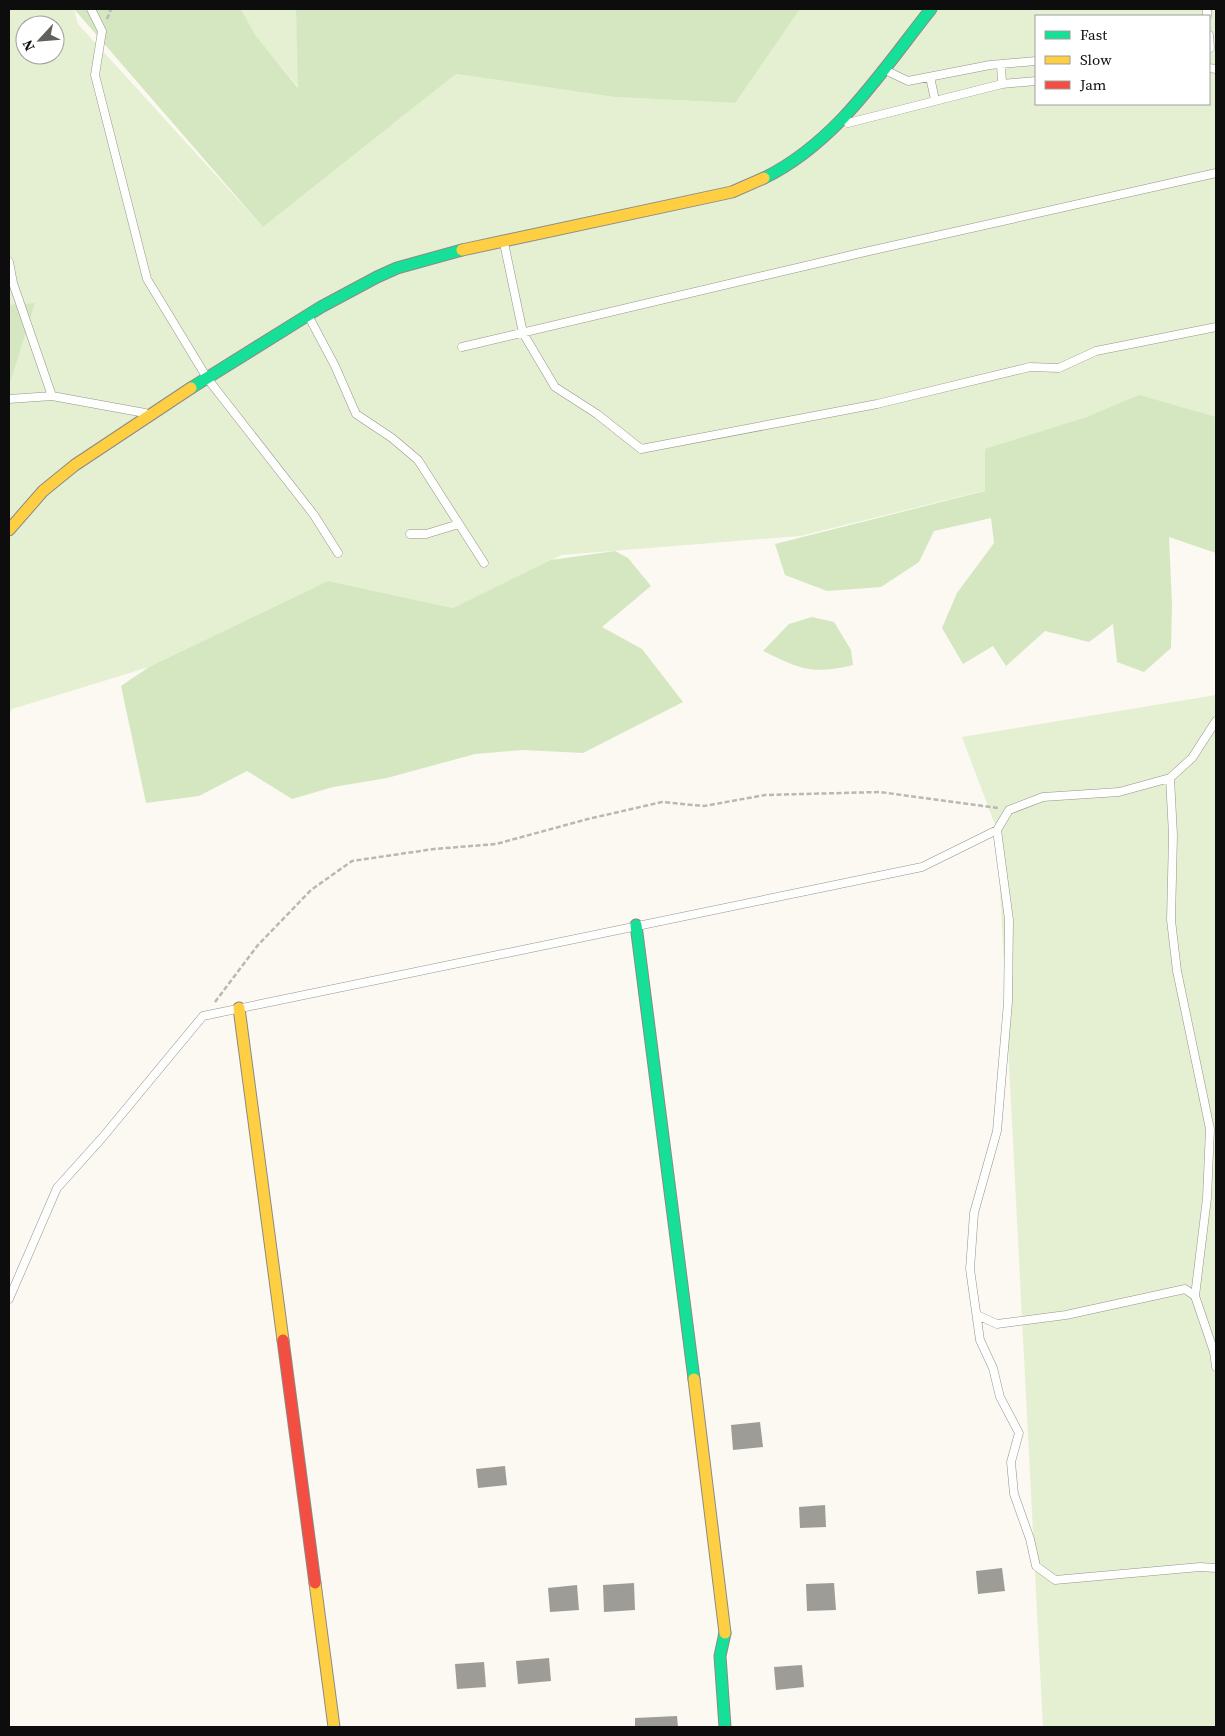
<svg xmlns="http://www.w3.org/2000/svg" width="1225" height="1736" viewBox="0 0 1225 1736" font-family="'Source Serif 4',serif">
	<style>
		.green { fill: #e4f0d1; fill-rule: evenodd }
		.forest { fill: #d4e7c0 }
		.building { fill: #9e9c97 }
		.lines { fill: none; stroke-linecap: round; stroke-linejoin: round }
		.lane-casing { stroke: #949390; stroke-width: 9 }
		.fast-casing { stroke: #8b8a86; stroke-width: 13 }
		.slow-casing { stroke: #8b8a86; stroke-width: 13 }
		.jam-casing { stroke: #8b8a86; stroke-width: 13 }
		.path { stroke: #b8b8b6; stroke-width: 2.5; stroke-dasharray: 5 2.5; stroke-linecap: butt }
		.lane { stroke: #fefefd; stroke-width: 8 }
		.fast { stroke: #16e098; stroke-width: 11 }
		.slow { stroke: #ffcf43; stroke-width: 11 }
		.jam { stroke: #f24e42; stroke-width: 11 }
	</style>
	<rect width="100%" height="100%" fill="#fbf9f1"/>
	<!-- green -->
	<path class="green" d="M9,9H74L78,24L263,227L456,74L614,97L734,103L800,9H1216V434L800,536L562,555L453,608L328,581L149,667L12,709L9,713ZM1036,16H1209V104H1036ZM25,25H55V55H25Z
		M241,9H296L299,88L254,35Z
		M1216,695V1727H1043L997,830L962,737Z"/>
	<!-- forest -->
	<path class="forest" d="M74,9H241L255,35L298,88L296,9H800L735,103L614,97L456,74L263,227Z
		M35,303L9,386V305Z
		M1139,395L1216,417V553L1169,537L1172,604L1171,648L1144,672L1117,662L1113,624L1089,642L1045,631L1006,666L993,646L963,664L942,628L957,593L994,543L991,518L934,531L919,562L881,587L827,591L785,575L775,544L985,491V449L1087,417Z
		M615,551L628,558L651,586L602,627L642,649L683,702L583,753L523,750L475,754L387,778L333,787L292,799L247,771L199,796L146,803L121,686L149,667L328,581L453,608L551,560Z
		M812,617L834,622L851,650L853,665C810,675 801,669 763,651L789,624Z"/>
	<!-- building -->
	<path class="building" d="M760,1422L763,1447L733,1450L731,1425Z
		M505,1466L507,1485L478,1488L476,1469Z
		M825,1505L826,1527L800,1528L799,1507Z
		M1002,1568L1005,1591L978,1594L976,1571Z
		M634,1583L635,1610L604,1612L603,1585Z
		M834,1583L836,1610L807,1611L806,1584Z
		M577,1585L579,1610L550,1612L548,1588Z
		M549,1658L551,1681L518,1684L516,1661Z
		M484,1662L486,1687L457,1689L455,1664Z
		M802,1665L804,1687L776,1690L774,1667Z
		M677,1716L678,1727H635V1718Z"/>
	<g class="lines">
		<defs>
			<path id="lane" d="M91,9L102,31L95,75L147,279L207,378L314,515L338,553
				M1207,9V16
				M1209,35L1210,48
				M1001,64L1002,84
				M1209,68L1216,69
				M885,70L908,81L990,65L1036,61
				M930,77L935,100
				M848,123L1002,84L1036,81
				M504,243L523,333L555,387L597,414L641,449L877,404L1030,367L1059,368L1096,351L1216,327
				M9,262L13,283L52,396
				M309,317L335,366L356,414L392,438L418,460L484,563
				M462,347L856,254L1216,173
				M9,399L52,396L145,413
				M410,534H426L459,524
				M1216,721L1192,758L1170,778L1119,792L1043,797L1009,810L997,830L1009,920L1008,1002L997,1131L974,1213L970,1269L980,1340L993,1368L1000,1397L1019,1433L1011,1462L1014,1494L1030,1539L1036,1566L1055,1580L1200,1567L1216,1568
				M1170,778L1173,835L1171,920L1177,971L1210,1129L1207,1198L1195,1296
				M9,1299L57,1188L102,1138L203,1016L922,867L997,830
				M977,1315L997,1324L1066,1315L1185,1289L1195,1296L1214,1352L1216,1367"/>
			<path id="fast" d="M764,178C837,142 881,72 931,9
				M191,388L321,307L377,277L397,268L462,250
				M636,925L694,1379
				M725,1727L720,1656L725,1633"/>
			<path id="slow" d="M462,250L732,192L764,178
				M9,530L43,491L75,465L191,388
				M239,1008L283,1340
				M694,1379L725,1633
				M315,1583L334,1727"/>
			<path id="jam" d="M283,1340L315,1583"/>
		</defs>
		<!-- lane casing -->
		<use href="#lane" class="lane-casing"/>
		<!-- fast casing -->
		<use href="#fast" class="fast-casing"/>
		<!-- slow casing -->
		<use href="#slow" class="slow-casing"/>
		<!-- jam casing -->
		<use href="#jam" class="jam-casing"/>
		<!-- path -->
		<path class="path" d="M107,19L111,9
			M215,1002L258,945L311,890L352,861L434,849L496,844L588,819L662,802L704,806L765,795L880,792L998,808"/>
		<!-- lane -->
		<use href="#lane" class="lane"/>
		<!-- fast -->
		<use href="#fast" class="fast"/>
		<!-- slow -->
		<use href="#slow" class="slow"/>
		<!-- jam -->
		<use href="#jam" class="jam"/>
	</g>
	<!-- border -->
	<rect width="1225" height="1736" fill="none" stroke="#0d0d0d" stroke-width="20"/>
	<!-- legend -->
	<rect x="1035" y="15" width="175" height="90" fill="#ffffff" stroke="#9e9e9e"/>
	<rect x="1045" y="31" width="25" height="8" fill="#16e098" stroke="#9e9e9e"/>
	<text x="1080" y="40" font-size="15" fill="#0d0d0d">Fast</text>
	<rect x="1045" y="56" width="25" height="8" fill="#ffcf43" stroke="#9e9e9e"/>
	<text x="1080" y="65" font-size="15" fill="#0d0d0d">Slow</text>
	<rect x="1045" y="81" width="25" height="8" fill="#f24e42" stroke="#9e9e9e"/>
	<text x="1080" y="90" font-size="15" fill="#0d0d0d">Jam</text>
	<!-- north arrow -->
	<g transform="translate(40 40) rotate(244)"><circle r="24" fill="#ffffff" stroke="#9e9e9e"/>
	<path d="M0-4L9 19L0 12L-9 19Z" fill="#60605d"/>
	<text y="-8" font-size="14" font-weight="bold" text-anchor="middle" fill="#0d0d0d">N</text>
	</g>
</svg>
